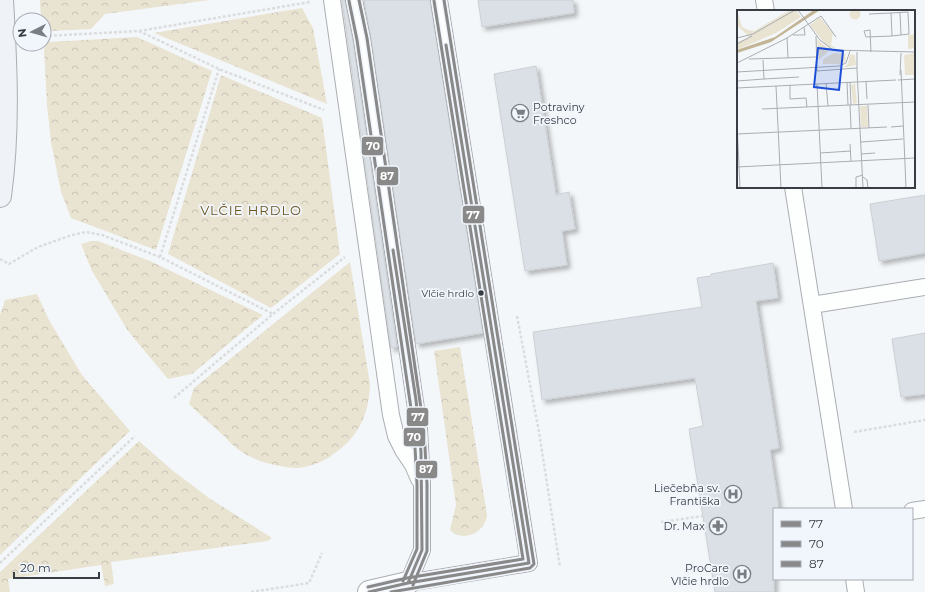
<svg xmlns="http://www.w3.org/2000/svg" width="925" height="592" viewBox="0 0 925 592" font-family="Montserrat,sans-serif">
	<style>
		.park { fill: url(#park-crowns) }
		.building { fill: #dae0e6; stroke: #ccd0d4; filter: url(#shadow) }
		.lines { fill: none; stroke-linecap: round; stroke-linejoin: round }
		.service-casing { stroke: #aaadb1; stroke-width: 18 }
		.minor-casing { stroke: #aaadb1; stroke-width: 24 }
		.secondary-casing { stroke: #aaadb1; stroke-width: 24 }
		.path { stroke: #dbdcdd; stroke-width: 2.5; stroke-dasharray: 3 2; stroke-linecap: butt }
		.service { stroke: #fdfefe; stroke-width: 16 }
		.minor { stroke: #fdfefe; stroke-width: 22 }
		.secondary { stroke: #eff2f6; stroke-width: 22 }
		.bus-1-casing { stroke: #f1f6fd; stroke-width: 6 }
		.bus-2-casing { stroke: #f1f6fd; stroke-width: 6 }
		.bus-3-casing { stroke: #f1f6fd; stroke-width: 6 }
		.bus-1 { stroke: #898989; stroke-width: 3 }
		.bus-2 { stroke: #898989; stroke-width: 3 }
		.bus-3 { stroke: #898989; stroke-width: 3 }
		.bus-dot { fill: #383d43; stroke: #f1f6fd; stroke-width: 1.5 }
		.labels { text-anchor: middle; stroke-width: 3.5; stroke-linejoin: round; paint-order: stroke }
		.bus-label { font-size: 10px; fill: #383d43; stroke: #f1f6fd; text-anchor: end }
		.poi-label { font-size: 11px; fill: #383d43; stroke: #f1f6fd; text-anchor: end }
		.quarter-label { font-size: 13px; letter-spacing: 1px; fill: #6b541a; stroke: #f1f6fd }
		.inset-road { fill: none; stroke: #a9adb1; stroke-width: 1 }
		.view { fill: #1d4ed8; fill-opacity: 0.15; stroke: #1d4ed8; stroke-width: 2 }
		.inset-edge { fill: none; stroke: #383d43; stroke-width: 2 }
		.line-badge { stroke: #f1f6fd; stroke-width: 1.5 }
		.badge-label { font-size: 11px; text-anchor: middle; font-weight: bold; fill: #fff }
	</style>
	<defs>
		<pattern id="park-crowns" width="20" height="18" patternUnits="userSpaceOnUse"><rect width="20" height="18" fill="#e9e3d2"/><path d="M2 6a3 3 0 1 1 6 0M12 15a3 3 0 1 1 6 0" fill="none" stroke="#c9c4b6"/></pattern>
		<filter id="shadow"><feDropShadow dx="3.5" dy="3.5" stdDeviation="2" flood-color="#0004"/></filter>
	</defs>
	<rect width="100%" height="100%" fill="#f4f7fa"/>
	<!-- park -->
	<path class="park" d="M40,0H210L105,14L91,29L50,31L44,25V20H41Z
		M302,8L313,28L327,104L154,33Z
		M137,37L212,71L156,250L71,218L61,192L51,142L47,105L44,49L48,42Z
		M221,75L322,118L340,254L271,308L168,254Z
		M91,241H98L150,261L263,315L192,374L168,379L128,331L92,271L81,244Z
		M350,262L370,384C369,416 358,438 331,456C321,463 309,467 297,468C287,468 276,465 266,463C257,460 247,456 239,450C233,446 228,440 223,435C212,425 200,415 189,404L194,388Z
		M37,294L49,320L82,375L130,431L0,555V315L5,300Z
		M460,347L487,515C485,533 463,543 450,530L456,505L434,351Z
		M139,441L172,470L209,498L272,538L268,541L111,562L114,584L105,586L101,565L8,579L10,592H0V572Z"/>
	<!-- building -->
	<path class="building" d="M342,0H345L353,41L397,347L391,348Z
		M364,0H430L483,333L416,344L371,38Z
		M478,0H573L574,13L482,27Z
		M536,66L556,195L569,192L575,229L562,231L567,265L525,271L494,74Z
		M925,195V253L879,261L870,204Z
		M773,263L778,298L756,301L779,448L770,450L779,509H774V592H715L689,429L703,426L695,378L542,400L533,332L702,307L697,278L711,276V274Z
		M925,333V394L901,397L892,339Z"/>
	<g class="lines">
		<defs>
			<path id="service" d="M332,0L391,415L396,436L403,450L413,465L419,479
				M354,0L362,39L419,429L422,484V550L408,583
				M764,0L766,11
				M793,187L844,509
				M812,305L925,287
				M912,511L925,509
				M854,579L856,592
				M408,583L529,563L439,0"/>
			<path id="minor" d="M369,592L408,583"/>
			<path id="secondary" d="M0,196C9,130 6,66 2,0"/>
		</defs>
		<!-- service casing -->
		<use href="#service" class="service-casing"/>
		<!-- minor casing -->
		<use href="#minor" class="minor-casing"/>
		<!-- secondary casing -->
		<use href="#secondary" class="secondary-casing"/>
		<!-- path -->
		<path class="path" d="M139,31L310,2
			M44,36L139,31L219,69L324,110
			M160,257L219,69
			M0,259L9,264L38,247L72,235L86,232L102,235L160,257L273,314
			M517,316L539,432L560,567
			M174,398L273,314L345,257
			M854,432L925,420
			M661,522L703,516
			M0,563L135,436
			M251,592L309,583L322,553"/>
		<!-- service -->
		<use href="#service" class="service"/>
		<!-- minor -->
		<use href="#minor" class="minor"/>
		<!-- secondary -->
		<use href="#secondary" class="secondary"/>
		<defs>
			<path id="bus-1" d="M393,250L416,400L421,452L422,550L408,583
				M369,592L408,583L529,563L446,45"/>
			<path id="bus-2" d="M349,1L357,40L414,429L417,484V549L403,581
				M391,592L530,568L534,564L444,0"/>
			<path id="bus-3" d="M359,0L367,38L424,429L427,484V551L413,585
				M368,587L407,578L523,559L434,1"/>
		</defs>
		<!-- bus-1 casing -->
		<use href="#bus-1" class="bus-1-casing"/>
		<!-- bus-2 casing -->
		<use href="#bus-2" class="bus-2-casing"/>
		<!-- bus-3 casing -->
		<use href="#bus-3" class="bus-3-casing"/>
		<!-- bus-1 -->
		<use href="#bus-1" class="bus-1"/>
		<!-- bus-2 -->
		<use href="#bus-2" class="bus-2"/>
		<!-- bus-3 -->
		<use href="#bus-3" class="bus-3"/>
	</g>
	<!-- icons -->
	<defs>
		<symbol id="supermarket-ring" viewBox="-11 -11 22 22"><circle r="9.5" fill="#f1f6fd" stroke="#7a7e83" stroke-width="1.5"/><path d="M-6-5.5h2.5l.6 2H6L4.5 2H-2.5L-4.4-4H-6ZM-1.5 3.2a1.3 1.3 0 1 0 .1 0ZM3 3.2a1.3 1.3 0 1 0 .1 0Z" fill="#7a7e83"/></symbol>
		<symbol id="hospital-ring" viewBox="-11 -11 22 22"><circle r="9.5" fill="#f1f6fd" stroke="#7a7e83" stroke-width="1.5"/><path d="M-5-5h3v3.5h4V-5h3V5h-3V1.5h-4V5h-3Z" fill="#7a7e83"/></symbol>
		<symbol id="pharmacy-ring" viewBox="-11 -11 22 22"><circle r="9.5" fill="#f1f6fd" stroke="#7a7e83" stroke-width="1.5"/><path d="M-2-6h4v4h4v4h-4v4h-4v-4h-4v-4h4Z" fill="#7a7e83"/></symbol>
	</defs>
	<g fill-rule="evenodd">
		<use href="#supermarket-ring" x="510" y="103" width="20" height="20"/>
		<use href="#hospital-ring" x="723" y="484" width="20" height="20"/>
		<use href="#pharmacy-ring" x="708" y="516" width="20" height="20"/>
		<use href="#hospital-ring" x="732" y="564" width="20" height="20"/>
	</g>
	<!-- markers -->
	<circle class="bus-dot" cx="481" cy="293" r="3.5"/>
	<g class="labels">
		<!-- bus labels -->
		<g class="bus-label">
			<text x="474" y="297">Vlčie hrdlo</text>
		</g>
		<!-- poi labels -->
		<g class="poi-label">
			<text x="533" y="111" text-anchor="start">Potraviny<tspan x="533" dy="13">Freshco</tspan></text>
			<text x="720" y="492">Liečebňa sv.<tspan x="720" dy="13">Františka</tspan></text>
			<text x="705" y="530">Dr. Max</text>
			<text x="729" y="572">ProCare<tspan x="729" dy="13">Vlčie hrdlo</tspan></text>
		</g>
		<!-- quarter labels -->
		<g class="quarter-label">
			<text x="251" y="215">VLČIE HRDLO</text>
		</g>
	</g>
	<!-- overview -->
	<g transform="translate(737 10)">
		<rect width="178" height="178" fill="#f4f7fa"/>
		<path d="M112.5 4a5.5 5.5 0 1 1 11 0a5.5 5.5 0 1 1-11 0ZM83,7L96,23L94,35L101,40L89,35L73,15ZM118,73L120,93L116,94L114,76ZM123,96H130L131,117H124Z" fill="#e9e3d2"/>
		<path d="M0,0L5,17L11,20L17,21L53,0H59L64,7L39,23L0,40V32L12,27L0,15Z" fill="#e9e3d2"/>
		<path d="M80,29L93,40L82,50L81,43ZM97,43L108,44L109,51L105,54H86V49ZM113,44L118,45L119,55L105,58L111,54Z" fill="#e9e3d2"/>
		<path d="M178,24V38L171,39V25ZM178,43V65H168L167,45Z" fill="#e9e3d2"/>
		<path d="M77,0H83L34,32L0,43V40L38,27Z" fill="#c2b494"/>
		<path class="inset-road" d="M61,0L83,30L96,40L178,42M154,3L171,2L172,24L155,26M163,3L164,25M132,4L154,3L155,26L129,27L127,21L133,20M133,20L134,42M56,25H68L67,17M79,26L80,61L120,58M0,28L16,24L58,0M50,28L51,48M0,34L15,26M120,42V60M12,49L79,47M26,50L27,69L62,67M0,53L50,28L84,6L99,27M109,53L113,41M120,60L126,178M164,60L169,178M0,62L102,56L109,53M163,65L164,43M161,70L178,69M0,71L27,69M129,71L130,89M110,72L111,95M113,72L114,95M89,73L91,96M80,74L85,178M53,75V89L69,88L70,97M39,76L44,178M0,78L159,70M113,95L114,118M131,95L132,118M25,99L178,92M0,112L3,178M154,117L166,116M0,124L150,117M124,132L166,129M113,134L114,151M83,143L114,141M124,144L138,143M0,157L178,148M126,167L130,170L131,178M119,178V167L126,165"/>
		<path class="view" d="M81,38L106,41L102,80L77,77Z"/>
		<rect width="178" height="178" class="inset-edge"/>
	</g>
	<g class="line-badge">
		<rect x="361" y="136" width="23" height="20" rx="4" fill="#898989"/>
		<rect x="376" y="166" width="23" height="20" rx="4" fill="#898989"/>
		<rect x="462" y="205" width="23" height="19" rx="4" fill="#898989"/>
		<rect x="406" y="407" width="23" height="20" rx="4" fill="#898989"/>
		<rect x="403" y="427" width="23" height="20" rx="4" fill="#898989"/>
		<rect x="415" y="460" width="23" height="19" rx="4" fill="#898989"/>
	</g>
	<g class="badge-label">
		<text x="373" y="150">70</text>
		<text x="387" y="180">87</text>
		<text x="473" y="219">77</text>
		<text x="418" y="421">77</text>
		<text x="414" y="441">70</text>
		<text x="426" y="473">87</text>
	</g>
	<!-- legend -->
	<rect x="773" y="508" width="140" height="72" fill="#f1f6fd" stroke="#a7acb3"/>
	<rect x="781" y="521" width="20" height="6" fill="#898989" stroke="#a7acb3"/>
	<text x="809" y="528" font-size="12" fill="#383d43">77</text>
	<rect x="781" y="541" width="20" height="6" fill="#898989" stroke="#a7acb3"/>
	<text x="809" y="548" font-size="12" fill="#383d43">70</text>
	<rect x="781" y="561" width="20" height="6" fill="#898989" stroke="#a7acb3"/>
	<text x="809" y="568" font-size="12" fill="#383d43">87</text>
	<!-- north arrow -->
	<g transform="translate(32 32) rotate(264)"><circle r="19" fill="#f1f6fd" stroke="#a7acb3"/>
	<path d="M0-3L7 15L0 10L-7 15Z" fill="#7a7e83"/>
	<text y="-6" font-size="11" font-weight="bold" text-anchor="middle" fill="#383d43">N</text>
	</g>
	<!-- scale -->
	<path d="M14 572v6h85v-6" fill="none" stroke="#383d43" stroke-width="2"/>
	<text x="20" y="572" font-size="12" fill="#383d43" stroke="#f1f6fd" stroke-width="3" paint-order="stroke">20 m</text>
</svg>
